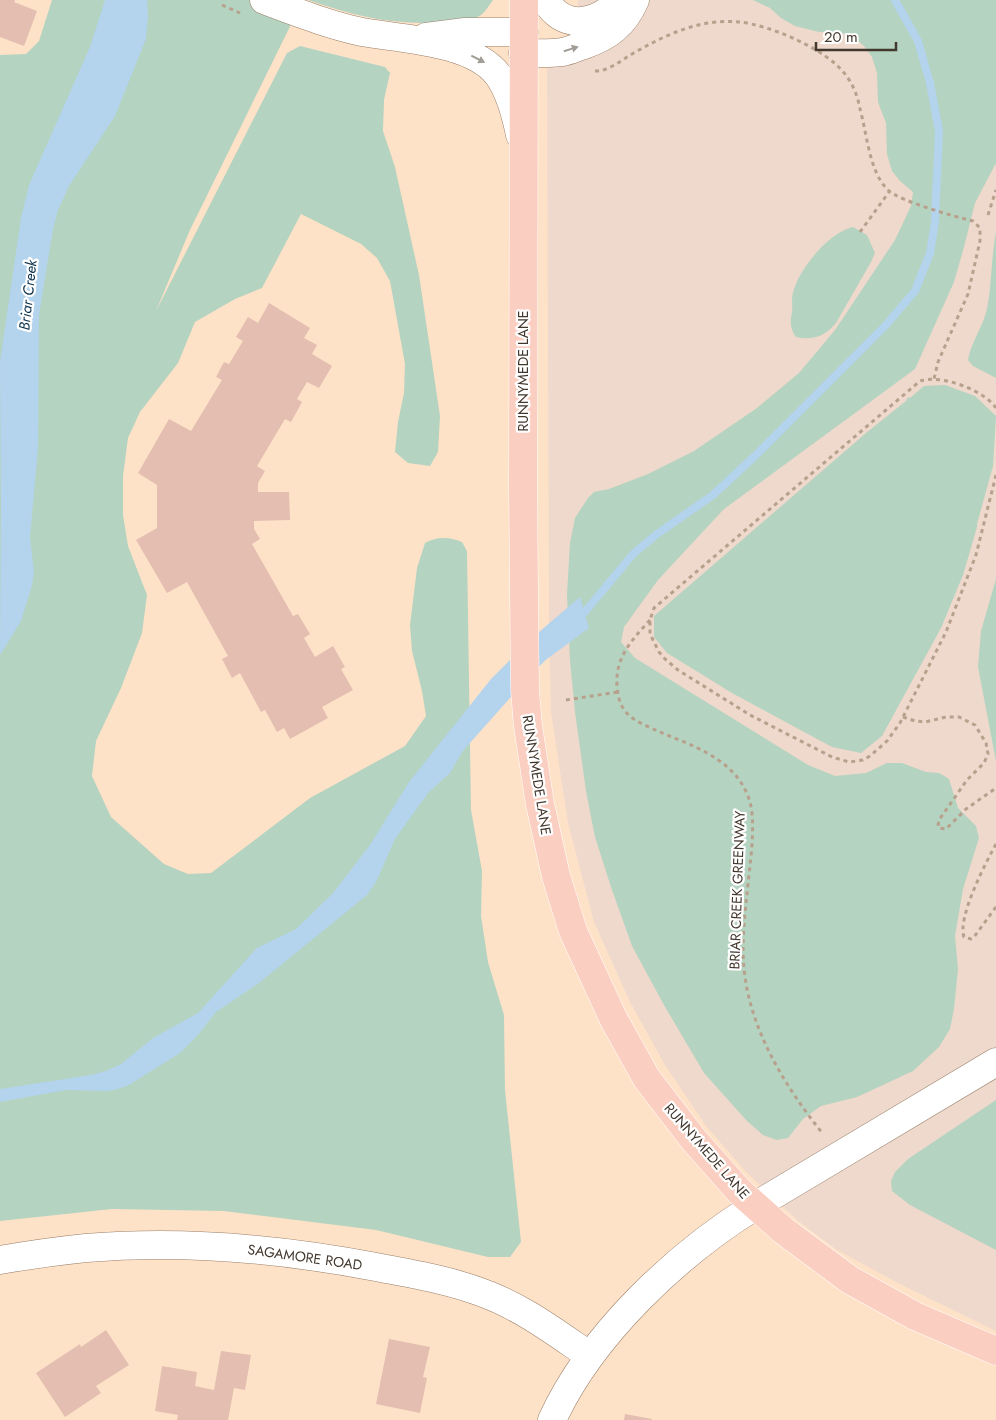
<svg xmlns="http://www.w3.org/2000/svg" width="996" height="1420" viewBox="0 0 996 1420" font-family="Jost,sans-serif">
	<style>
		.education { fill: #eed9cc }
		.green { fill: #b4d3c0 }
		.water { fill: #b4d3ed }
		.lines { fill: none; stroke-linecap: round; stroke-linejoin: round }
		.stream { stroke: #b4d3ed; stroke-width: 8 }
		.building { fill: #e3beb1 }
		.minor-casing { stroke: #997f68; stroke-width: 29 }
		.major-casing { stroke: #fff; stroke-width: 29 }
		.path { stroke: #b7a18d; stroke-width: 3; stroke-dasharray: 4 4; stroke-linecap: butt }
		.minor { stroke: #fff; stroke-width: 28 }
		.major { stroke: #facec1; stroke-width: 28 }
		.oneway { fill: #a19c96 }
		.labels { text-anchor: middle; stroke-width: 4.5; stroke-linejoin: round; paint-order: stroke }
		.street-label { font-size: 14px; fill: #43382e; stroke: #fff }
		.water-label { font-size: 15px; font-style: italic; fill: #0c324c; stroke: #fff }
	</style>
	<rect width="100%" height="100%" fill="#fee2c8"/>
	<!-- education -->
	<path class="education" d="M578,0H996V1331L900,1284L837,1250L797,1220L747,1173L706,1126L665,1065L630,1002L594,922L568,823L551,712L549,627L547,46L578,44Z"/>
	<!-- green -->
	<path class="green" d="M52,0H303L190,230L156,311L287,53L300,46L385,67L390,73L384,100L383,131L395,167L419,275L440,416L438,452L430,466L408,463L395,452L398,422L404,393L405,364L390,281L377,258L361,244L301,214L262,288L235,299L195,322L178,363L140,412L128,438L123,476V515L128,546L147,595L142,633L121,688L96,741L92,776L111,817L164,864L188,874L211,873L310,798L405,746L426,716L422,691L412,651L410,625L417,568L425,543C437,536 450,537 462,542L467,551L471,810L482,871L481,916L488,962L504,1015L505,1090L521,1242L510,1257H488L376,1230L223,1211L112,1209L0,1221V55L26,54L39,41Z
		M308,0H493C489,5 486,11 481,15C471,22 459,21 448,22C395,26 357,17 308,0Z
		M753,0H996V163L975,203L964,247L954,282L915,369L724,509L658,580L624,627L621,642L635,658L808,765L835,776L866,773L887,763H902L926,772L939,773L949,779L958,808L976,826L979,838L963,889L955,936L958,969L954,1009L950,1029L939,1047L913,1071L857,1097L821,1106L803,1119L788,1138L777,1140L763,1135L747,1121L704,1073L664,1005L632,946L611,887L595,837L586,791L575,712L570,660L567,594L570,543L575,518L588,498L594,492L609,489L648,474L694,451L757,408L799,373L835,330L895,240L911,206L913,192L900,181L892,171L887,154L886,123L878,102L877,73L872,57L864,46L851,35L834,32H819L795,26L781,18L770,8Z
		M853,227L867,235L875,253L871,262L836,323C825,336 813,341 796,337C790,328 790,323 792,312C793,306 791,299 793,293C798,270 829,232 853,227Z
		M996,232V378L973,366L968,360C971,342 983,327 987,309C992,284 991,258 996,232Z
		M945,385L975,396L996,416L993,466L977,524V527L963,575L941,628L882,736L861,753L832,747L732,693L667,653L654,637V616L866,433L906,401L908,397L910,398L924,386Z
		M996,579V761L978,667L981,631Z
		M996,1100V1250L910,1205L892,1191L891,1181L895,1172L908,1159Z"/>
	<!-- water -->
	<path class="water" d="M105,0H147L148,15L146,39L115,116L69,186L58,210L53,229L39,315L38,448L30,537L34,573L32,585L21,621L0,655L1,505L0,362L21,218L29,185L90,47Z
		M580,597L589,628L547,659L533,672L462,752L450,773L428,793L395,839L376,882L367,895L259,983L216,1012L197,1036L180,1053L129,1085L118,1089L108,1091L66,1090L0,1102V1089L91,1075L106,1071L121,1064L153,1038L198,1013L257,948L296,929L333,893L370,845L409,782L491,679L532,638Z"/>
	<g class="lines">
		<!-- stream -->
		<path class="stream" d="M584,613L633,554L657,534L713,495L756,455L886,325L915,291L930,253L935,222L939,131L930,83L918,41L895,0"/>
	</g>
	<!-- building -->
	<path class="building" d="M0,0H15L14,2L37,11L24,46L0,37Z
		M269,303L310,328L304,338L317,345L312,354L332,366L319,388L307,382L297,399L302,402L291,422L285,419L257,466L265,471L258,483V492H289L290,520L254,521V529L260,539L252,544L293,616L298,614L310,634L304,638L315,657L333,646L345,667L341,669L353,690L322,707L328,718L290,739L284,728L277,732L265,710L261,712L240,673L232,678L222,659L228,656L187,582L167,593L136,540L157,528V485L138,473L169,419L191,431L222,380L216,377L224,362L229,364L243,341L236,337L248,317L258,323Z
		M106,1330L129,1365L96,1386L101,1393L65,1417L36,1373L80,1344L81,1347Z
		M389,1339L430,1347L423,1377L427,1378L420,1413L376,1404Z
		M221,1351L251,1355L245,1390L234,1388L228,1420H177L178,1415L155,1411L162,1366L197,1372L195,1386L214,1390Z
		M625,1414L652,1419V1420H624Z"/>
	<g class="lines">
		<defs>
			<path id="minor" d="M264,0C296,12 329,25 362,32C401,39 472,41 498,75C510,92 516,115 520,135
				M545,0C566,33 597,23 621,0
				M426,37L465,32H524
				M523,53C536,53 550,54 562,52C570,51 577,47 584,45C609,36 624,25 635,0
				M0,1260C29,1255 57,1251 86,1248C183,1240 282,1249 376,1267C412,1274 449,1280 483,1293C522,1307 556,1333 590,1356
				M552,1420C591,1335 676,1255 755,1206L996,1062"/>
			<path id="major" d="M524,0L523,488L525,691L528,726L540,804L556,876L573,931L614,1020L647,1079L694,1140L739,1191L784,1231L850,1280L915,1316L996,1351"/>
		</defs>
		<!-- minor casing -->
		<use href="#minor" class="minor-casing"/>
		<!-- major casing -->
		<use href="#major" class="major-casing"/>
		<!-- path -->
		<path class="path" d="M222,5L240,13
			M595,71C609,71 620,61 632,54C665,35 700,18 739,22C770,25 826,49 845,74C853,84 858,97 860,109C867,133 869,172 888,190C899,201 956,217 973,221L980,228V241L968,294L938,362L934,379
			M988,215L996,190
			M860,232L889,192
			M996,408C984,390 941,374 920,381L654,608L650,620V634L659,652L665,659L678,670L750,715L832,757L849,762L863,760L870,756L887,741L900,723L946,632L976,555L996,475
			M650,620C632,640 615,657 617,686C618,695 619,703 625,711C632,720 643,724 653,729C689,745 732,756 748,796C758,820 749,868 747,894C744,921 741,950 745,977C753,1035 787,1089 823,1134
			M566,700L618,692
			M903,717L915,721L925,722L946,717H959L975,725L986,743L988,754L984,763L967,780L939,820L938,826L939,828L946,829L966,809L996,788
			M996,844C986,862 957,918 964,937L971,939L974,937L996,907"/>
		<!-- minor -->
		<use href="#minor" class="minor"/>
		<!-- major -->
		<use href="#major" class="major"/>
	</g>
	<!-- one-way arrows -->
	<defs><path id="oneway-solid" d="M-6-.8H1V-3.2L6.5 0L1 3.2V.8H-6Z" transform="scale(1.25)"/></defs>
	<g class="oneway">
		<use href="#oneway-solid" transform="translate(571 49) rotate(-17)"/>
		<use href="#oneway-solid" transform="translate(478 59) rotate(27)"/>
	</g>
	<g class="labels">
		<!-- street labels -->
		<g class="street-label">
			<text transform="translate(523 371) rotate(-90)" y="5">RUNNYMEDE LANE</text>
			<text transform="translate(537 775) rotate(81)" y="5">RUNNYMEDE LANE</text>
			<text transform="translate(737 890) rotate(-88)" y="5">BRIAR CREEK GREENWAY</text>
			<text transform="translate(707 1151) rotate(49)" y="5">RUNNYMEDE LANE</text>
			<text transform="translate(305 1257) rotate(8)" y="5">SAGAMORE ROAD</text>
		</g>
		<!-- water labels -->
		<g class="water-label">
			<text transform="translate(28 295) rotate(-84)" y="5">Briar Creek</text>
		</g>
	</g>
	<!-- scale -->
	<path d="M816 42v8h80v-8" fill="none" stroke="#43382e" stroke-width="2.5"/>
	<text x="824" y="42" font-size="15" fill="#43382e" stroke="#ffffff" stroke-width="4" paint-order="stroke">20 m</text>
</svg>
